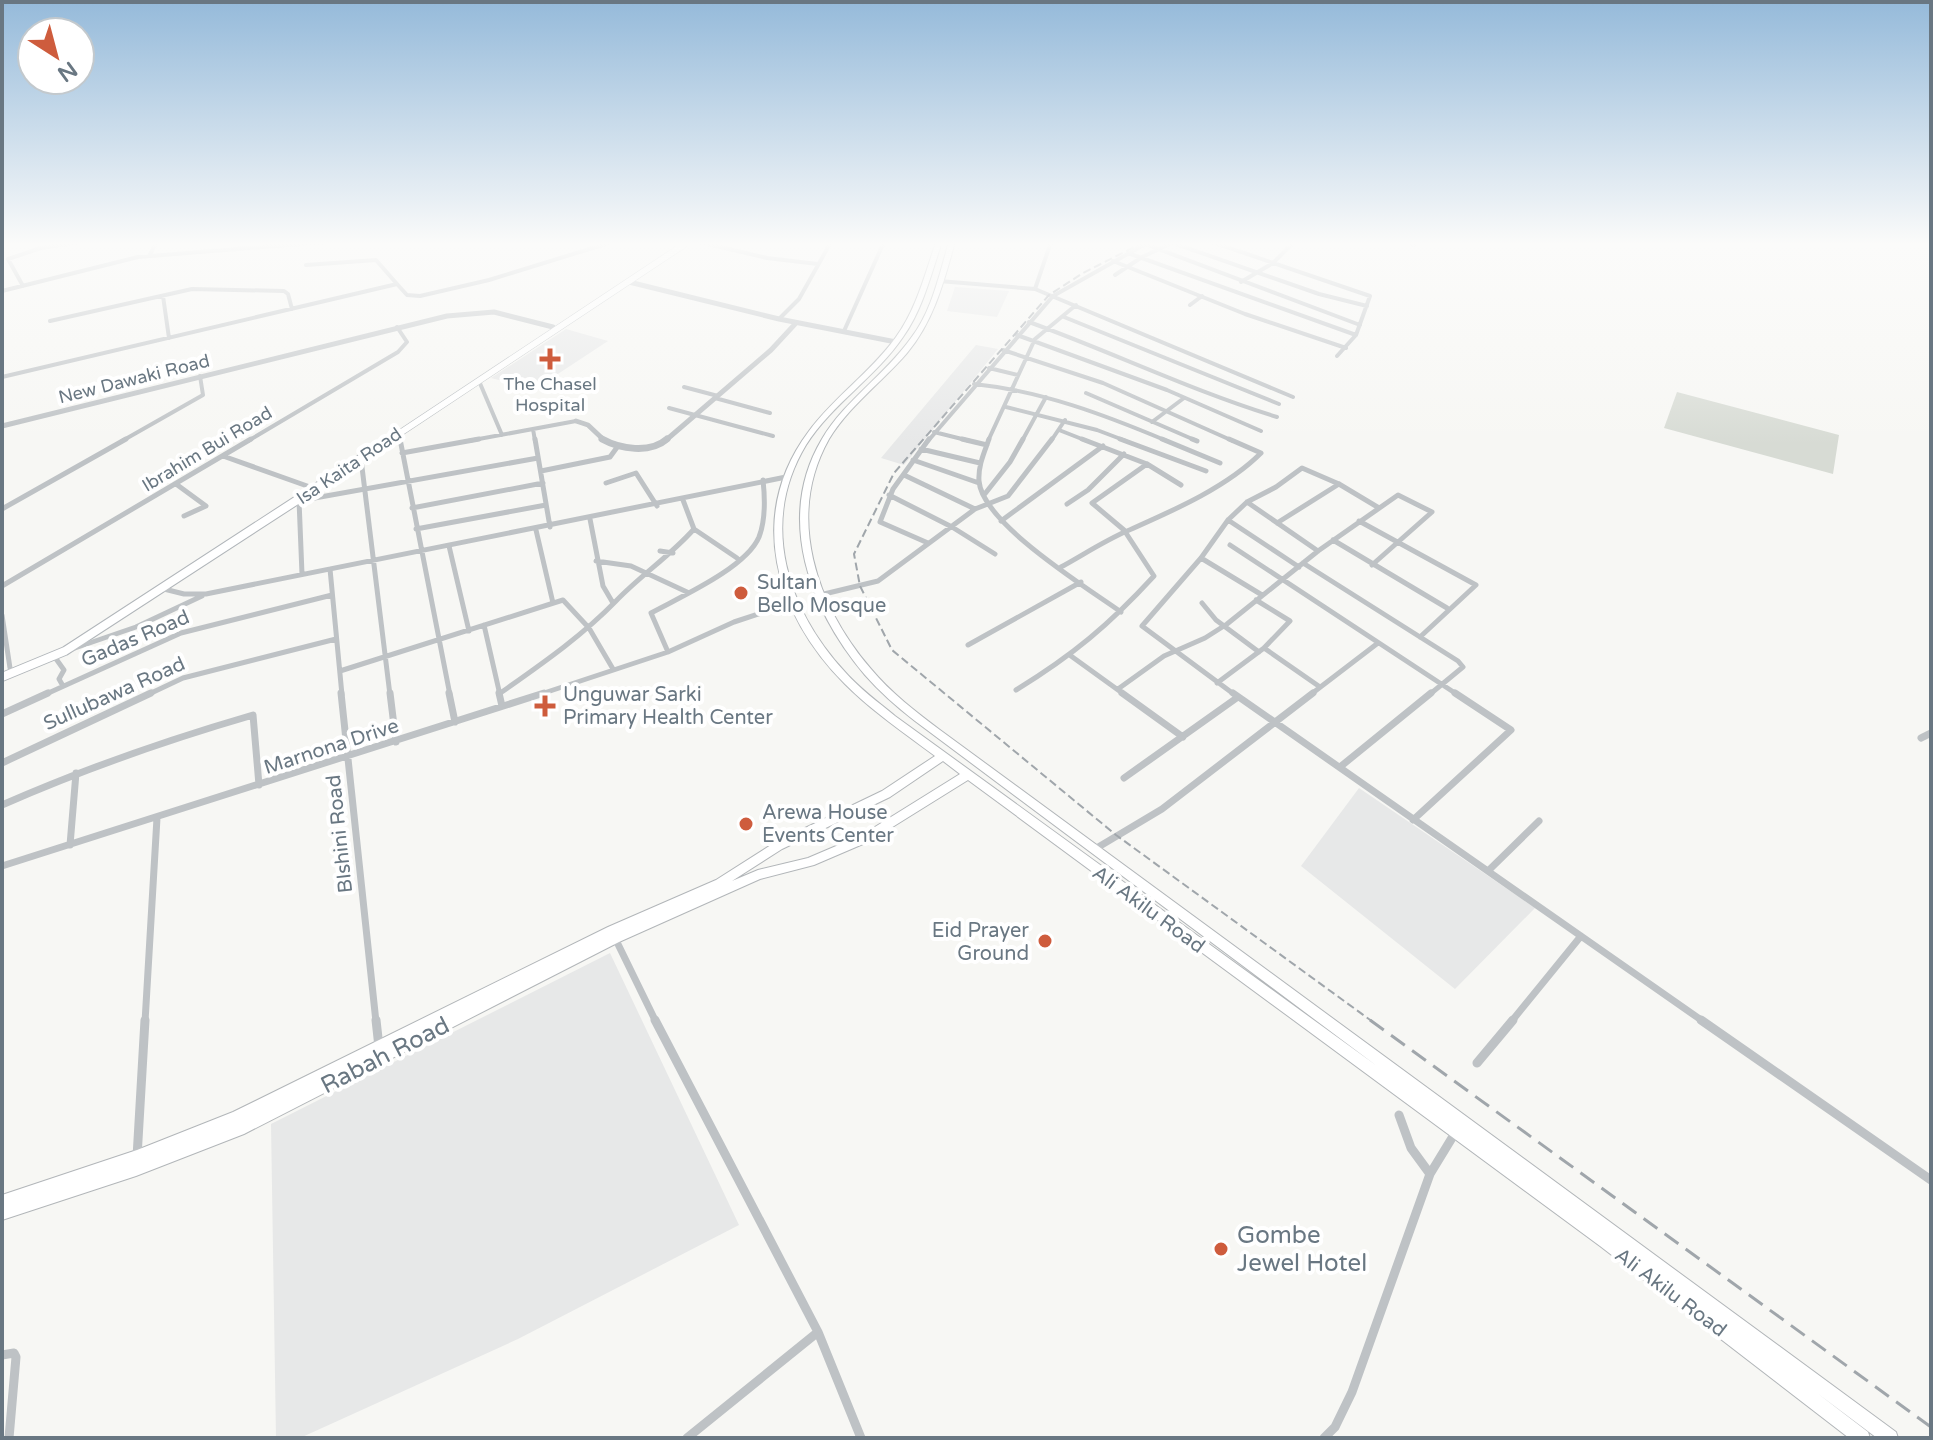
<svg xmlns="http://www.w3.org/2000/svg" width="1933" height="1440" viewBox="0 0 1933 1440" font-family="'Varela Round',sans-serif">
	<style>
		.built { fill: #e7e8e8 }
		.green { fill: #d7dbd4 }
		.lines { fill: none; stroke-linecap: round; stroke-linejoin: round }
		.secondary-far1-casing { stroke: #b1b6ba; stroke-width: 7 }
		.secondary-casing { stroke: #b1b6ba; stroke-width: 10 }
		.primary-casing { stroke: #b2b6b9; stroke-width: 2 }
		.minor-far3 { stroke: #bec2c5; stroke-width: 4 }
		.minor-far2 { stroke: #bec2c5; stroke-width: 5 }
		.minor-far1 { stroke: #bec2c5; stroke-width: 7 }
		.minor { stroke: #bec2c5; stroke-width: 9 }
		.tertiary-far1 { stroke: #bec2c5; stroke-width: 5 }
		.tertiary { stroke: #bec2c5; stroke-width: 7 }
		.secondary-far1 { stroke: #fff; stroke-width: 6 }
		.secondary { stroke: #fff; stroke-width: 8 }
		.primary { fill: #fff; fill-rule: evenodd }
		.rail-far1 { stroke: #a0a6ab; stroke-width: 2; stroke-dasharray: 8 4; stroke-linecap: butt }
		.rail { stroke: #a0a6ab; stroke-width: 3; stroke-dasharray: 17 9; stroke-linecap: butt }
		.poi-dot { fill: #ce5c3d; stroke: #fff; stroke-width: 3 }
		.labels { text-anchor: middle; stroke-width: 8; stroke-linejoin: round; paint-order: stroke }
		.far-street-label { font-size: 18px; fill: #697782; stroke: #fff }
		.far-poi-label { font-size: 18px; fill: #697782; stroke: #fff }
		.poi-label { font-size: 20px; fill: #697782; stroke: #fff; text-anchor: start }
		.street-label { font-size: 20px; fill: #697782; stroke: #fff }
		.near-street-label { font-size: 24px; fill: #697782; stroke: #fff }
		.near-poi-label { font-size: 24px; fill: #697782; stroke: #fff; text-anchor: start }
	</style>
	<rect width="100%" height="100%" fill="#f7f7f4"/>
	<!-- built -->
	<path class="built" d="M955,287L1009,291L997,317L947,311Z
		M566,329L608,341L535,389L491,378Z
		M976,345L998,349L904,465L881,458Z
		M1359,788L1535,908L1455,989L1301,866Z
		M610,953L739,1225L518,1339L300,1438H276L271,1124Z"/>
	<!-- green -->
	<path class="green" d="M1677,392L1839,435L1833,474L1664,428Z"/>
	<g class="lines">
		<defs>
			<path id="secondary-far1" d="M388,441L688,242"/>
			<path id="secondary" d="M2,677L65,651L391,439"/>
			<path id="primary" d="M936,242H942C931,274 923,309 903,337C876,377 832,404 806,445C759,523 787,609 845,672C860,689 878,702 895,716L1377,1066L915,721C897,707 880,692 865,675C810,610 775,518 822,439C845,400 885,375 911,338C932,311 939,275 949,242H955C944,281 934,321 907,353C882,382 849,406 829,439C785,517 817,606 871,669C891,693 916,712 940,730L1896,1432L1898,1438H1877L1817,1393L1868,1432L1870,1438H1849L1600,1246L968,780L870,841L814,865L760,879L619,942L244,1134L136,1176L2,1220V1195L137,1150L233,1112L608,927L716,880L774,843L882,791L935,756C904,733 872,711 845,684C775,614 746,515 809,431C834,397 871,372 896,337C916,310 925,274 936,242ZM943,761L960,774L862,835L808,858L758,870L732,881L782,849L890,797Z"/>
		</defs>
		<!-- secondary-far1 casing -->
		<use href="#secondary-far1" class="secondary-far1-casing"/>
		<!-- secondary casing -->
		<use href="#secondary" class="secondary-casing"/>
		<!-- primary casing -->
		<use href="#primary" class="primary-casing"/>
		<!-- minor-far3 -->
		<path class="minor-far3" d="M699,242L767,258L818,264
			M1170,242L1319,294L1367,306
			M1212,242L1370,296L1356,335L1337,356
			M1406,242L1414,245
			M1145,244L1360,325
			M1128,253L1356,335
			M149,256L157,242
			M1113,261L1245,314L1346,348
			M306,265L376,260L397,284
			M1115,275L1142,257L1172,243
			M939,281L1035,289L1293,397
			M1241,282L1273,263L1294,242
			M23,286L8,259L41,248L81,242
			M1035,289L1051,242
			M2,291L138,257L326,242
			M163,296L169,338
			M1190,305L1202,296
			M1064,317L1279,404
			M779,319L799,299L831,242
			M50,321L192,289L284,291L288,294L292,309
			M1029,322C1112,352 1192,391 1277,417
			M844,331L884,242
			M1017,335L1167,390L1261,431
			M1003,350L1103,383L1233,441
			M989,368L1018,375
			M2,377L397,284L407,295L420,296L489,280L612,242
			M479,381L502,435
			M974,384C1042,391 1105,415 1167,441
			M684,387L718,396
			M1086,393L1197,441
			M715,398L770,413
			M1006,407L1097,430L1126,441
			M669,408L773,436
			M1152,422L1184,398
			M533,429L535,441
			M1059,430L1087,441
			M399,432L401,441
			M934,432L970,441
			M122,441L203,395L200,376
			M248,441L398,352L407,342L397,327
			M468,441L576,421
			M928,441L1053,296L1149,242
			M988,441L1035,339L1076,305
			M1022,441L1046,397
			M1051,441L1065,420"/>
		<!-- minor-far2 -->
		<path class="minor-far2" d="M400,439L450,695
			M535,439L550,527
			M962,439L987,445
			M989,439C984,453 978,466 979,481C982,523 1086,587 1121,612
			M1082,439L1147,464L1181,485
			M1120,439L1206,471
			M1162,439L1220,463
			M1192,439L1197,441
			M921,449L980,463
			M402,453L479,439
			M223,456L310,487
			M361,459L390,695
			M913,460L979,483
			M541,471L610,457L618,446
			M904,475L975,509
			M763,480C765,498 766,519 759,537C746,568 680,597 651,613L668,652L734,622L792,603
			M606,483L636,473L657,506
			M176,484L206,506L184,516
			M889,495L952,527L995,554
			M984,495L1010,462L1023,439
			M299,500L302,574
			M298,501L538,458
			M1247,502L1318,551
			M1067,504L1088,490L1124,454
			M412,508L543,483
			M2,509L126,439
			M590,519L603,586L613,603
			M1228,520L1299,567
			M1001,521L1103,446
			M1359,521L1476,585L1420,637
			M1277,523L1339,484
			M416,529L546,505
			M694,529L737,558
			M536,530L553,603
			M1333,540L1447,608
			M928,543L880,522L893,489L929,439
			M1230,545L1458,695
			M449,546L469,631
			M660,551L673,553
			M1201,558L1262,595
			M596,561L631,566L687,592
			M1303,563L1458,661L1463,667L1429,695
			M1061,567C1083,555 1104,541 1127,531C1172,511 1226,488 1261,453L1229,439
			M330,569L342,695
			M2,586L251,439
			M164,589L184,594H206L786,477
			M820,595L878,581L975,509L1008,496L1052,439
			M1202,603L1216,620L1259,652
			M2,615L10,668
			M484,625L500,695
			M968,645L1081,582
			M1264,648L1320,687
			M72,649L136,627L202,596
			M54,656L64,670L59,679L63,686
			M1071,656L1125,695
			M340,671L563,600L589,628L613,669
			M1217,683L1264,648L1290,621L1256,600
			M1118,689L1164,656L1205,638L1227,624L1318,551L1398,495L1432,512L1372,565
			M1016,690C1073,655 1109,625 1154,576L1124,530L1092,503L1147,464
			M499,694C540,665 581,637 616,601C641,575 670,556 694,529L683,500
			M44,695L181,633L332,595
			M147,695L183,678L336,639
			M538,695L668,652
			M1235,695L1142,626L1201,558L1228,520L1247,502L1276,487L1302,468L1339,484L1379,508
			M1310,695L1378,643"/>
		<!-- minor-far1 -->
		<path class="minor-far1" d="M341,693L376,1022
			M390,693L396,742
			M449,693L455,722
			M499,693L502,706
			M1122,693L1183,737
			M1233,693L1704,1022
			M2,714L48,693
			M1921,738L1931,733
			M2,763L151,693
			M1340,767L1431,693
			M1124,778L1238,697
			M2,805C84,769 167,740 253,715L259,785
			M1413,820L1511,730L1455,693
			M70,845L76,773
			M1095,849L1162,809L1313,693
			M2,866L544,693
			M1488,871L1539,821
			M615,938L656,1022
			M145,1022L157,818
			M1511,1022L1581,936"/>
		<!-- minor -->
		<path class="minor" d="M376,1020L379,1047
			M655,1020L818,1332L861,1438
			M1701,1020L1931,1180
			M1477,1063L1513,1020
			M1399,1115L1411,1148L1430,1174
			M137,1157L145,1020
			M2,1355L14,1353L16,1357L9,1438
			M687,1438L818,1332
			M1324,1438L1335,1427L1352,1392L1430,1174L1455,1133"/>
		<!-- tertiary-far1 -->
		<path class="tertiary-far1" d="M629,282L779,319L896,342
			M576,421L588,425L605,441
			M2,426L447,316L494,312L553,327
			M665,441L771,350L796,323"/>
		<!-- tertiary -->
		<path class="tertiary" d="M602,439C620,449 650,454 667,439"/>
		<!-- secondary-far1 -->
		<use href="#secondary-far1" class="secondary-far1"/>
		<!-- secondary -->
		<use href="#secondary" class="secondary"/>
		<!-- primary -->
		<use href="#primary" class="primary"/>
		<!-- rail-far1 -->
		<path class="rail-far1" d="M1144,242L1083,273L1049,295L894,473L854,554L860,586L892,650L1116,835L1373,1022"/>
		<!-- rail -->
		<path class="rail" d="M1370,1020L1931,1427"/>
	</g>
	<!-- sky -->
	<linearGradient id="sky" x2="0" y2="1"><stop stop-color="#95bada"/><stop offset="0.55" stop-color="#fbfbfa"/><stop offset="1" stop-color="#fbfbfa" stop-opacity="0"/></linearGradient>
	<rect width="1933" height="444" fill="url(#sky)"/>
	<!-- markers -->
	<g class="poi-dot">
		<path d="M546 347h8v8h8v8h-8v8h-8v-8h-8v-8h8z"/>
		<circle cx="741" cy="593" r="8"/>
		<path d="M541 694h8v8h8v8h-8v8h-8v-8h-8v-8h8z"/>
		<circle cx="746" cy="824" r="8"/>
		<circle cx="1045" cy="941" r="8"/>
		<circle cx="1221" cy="1249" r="8"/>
	</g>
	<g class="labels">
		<!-- far-street labels -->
		<g class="far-street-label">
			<text transform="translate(134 379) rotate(-14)" y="6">New Dawaki Road</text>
			<text transform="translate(207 449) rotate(-31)" y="6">Ibrahim Bui Road</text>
			<text transform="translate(349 466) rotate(-34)" y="6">Isa Kaita Road</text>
		</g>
		<!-- far-poi labels -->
		<g class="far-poi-label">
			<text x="550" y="390">The Chasel<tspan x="550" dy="21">Hospital</tspan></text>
		</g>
		<!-- poi labels -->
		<g class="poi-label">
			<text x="757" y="589">Sultan<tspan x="757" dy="23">Bello Mosque</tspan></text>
			<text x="563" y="701">Unguwar Sarki<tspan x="563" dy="23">Primary Health Center</tspan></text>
			<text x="762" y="819">Arewa House<tspan x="762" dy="23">Events Center</tspan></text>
			<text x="1029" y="937" text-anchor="end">Eid Prayer<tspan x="1029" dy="23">Ground</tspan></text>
		</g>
		<!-- street labels -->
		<g class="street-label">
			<text transform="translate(135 638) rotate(-23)" y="7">Gadas Road</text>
			<text transform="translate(114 693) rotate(-24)" y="7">Sullubawa Road</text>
			<text transform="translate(331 746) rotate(-18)" y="7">Marnona Drive</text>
			<text transform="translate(339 834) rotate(-96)" y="7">BIshini Road</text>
			<text transform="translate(1149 909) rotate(36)" y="7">Ali Akilu Road</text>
			<text transform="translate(1671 1292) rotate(37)" y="7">Ali Akilu Road</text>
		</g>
		<!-- near-street labels -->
		<g class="near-street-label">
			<text transform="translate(385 1055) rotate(-27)" y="8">Rabah Road</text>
		</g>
		<!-- near-poi labels -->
		<g class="near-poi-label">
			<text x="1237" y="1243">Gombe<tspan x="1237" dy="28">Jewel Hotel</tspan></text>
		</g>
	</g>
	<!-- border -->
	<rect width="1933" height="1440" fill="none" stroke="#697782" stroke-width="8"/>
	<!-- north arrow -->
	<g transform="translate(56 56) rotate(144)"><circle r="38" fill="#ffffff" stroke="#c3c9cd" stroke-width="2"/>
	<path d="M0-6L14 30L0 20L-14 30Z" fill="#ce5c3d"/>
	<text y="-12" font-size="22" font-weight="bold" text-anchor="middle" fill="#697782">N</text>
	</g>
</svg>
